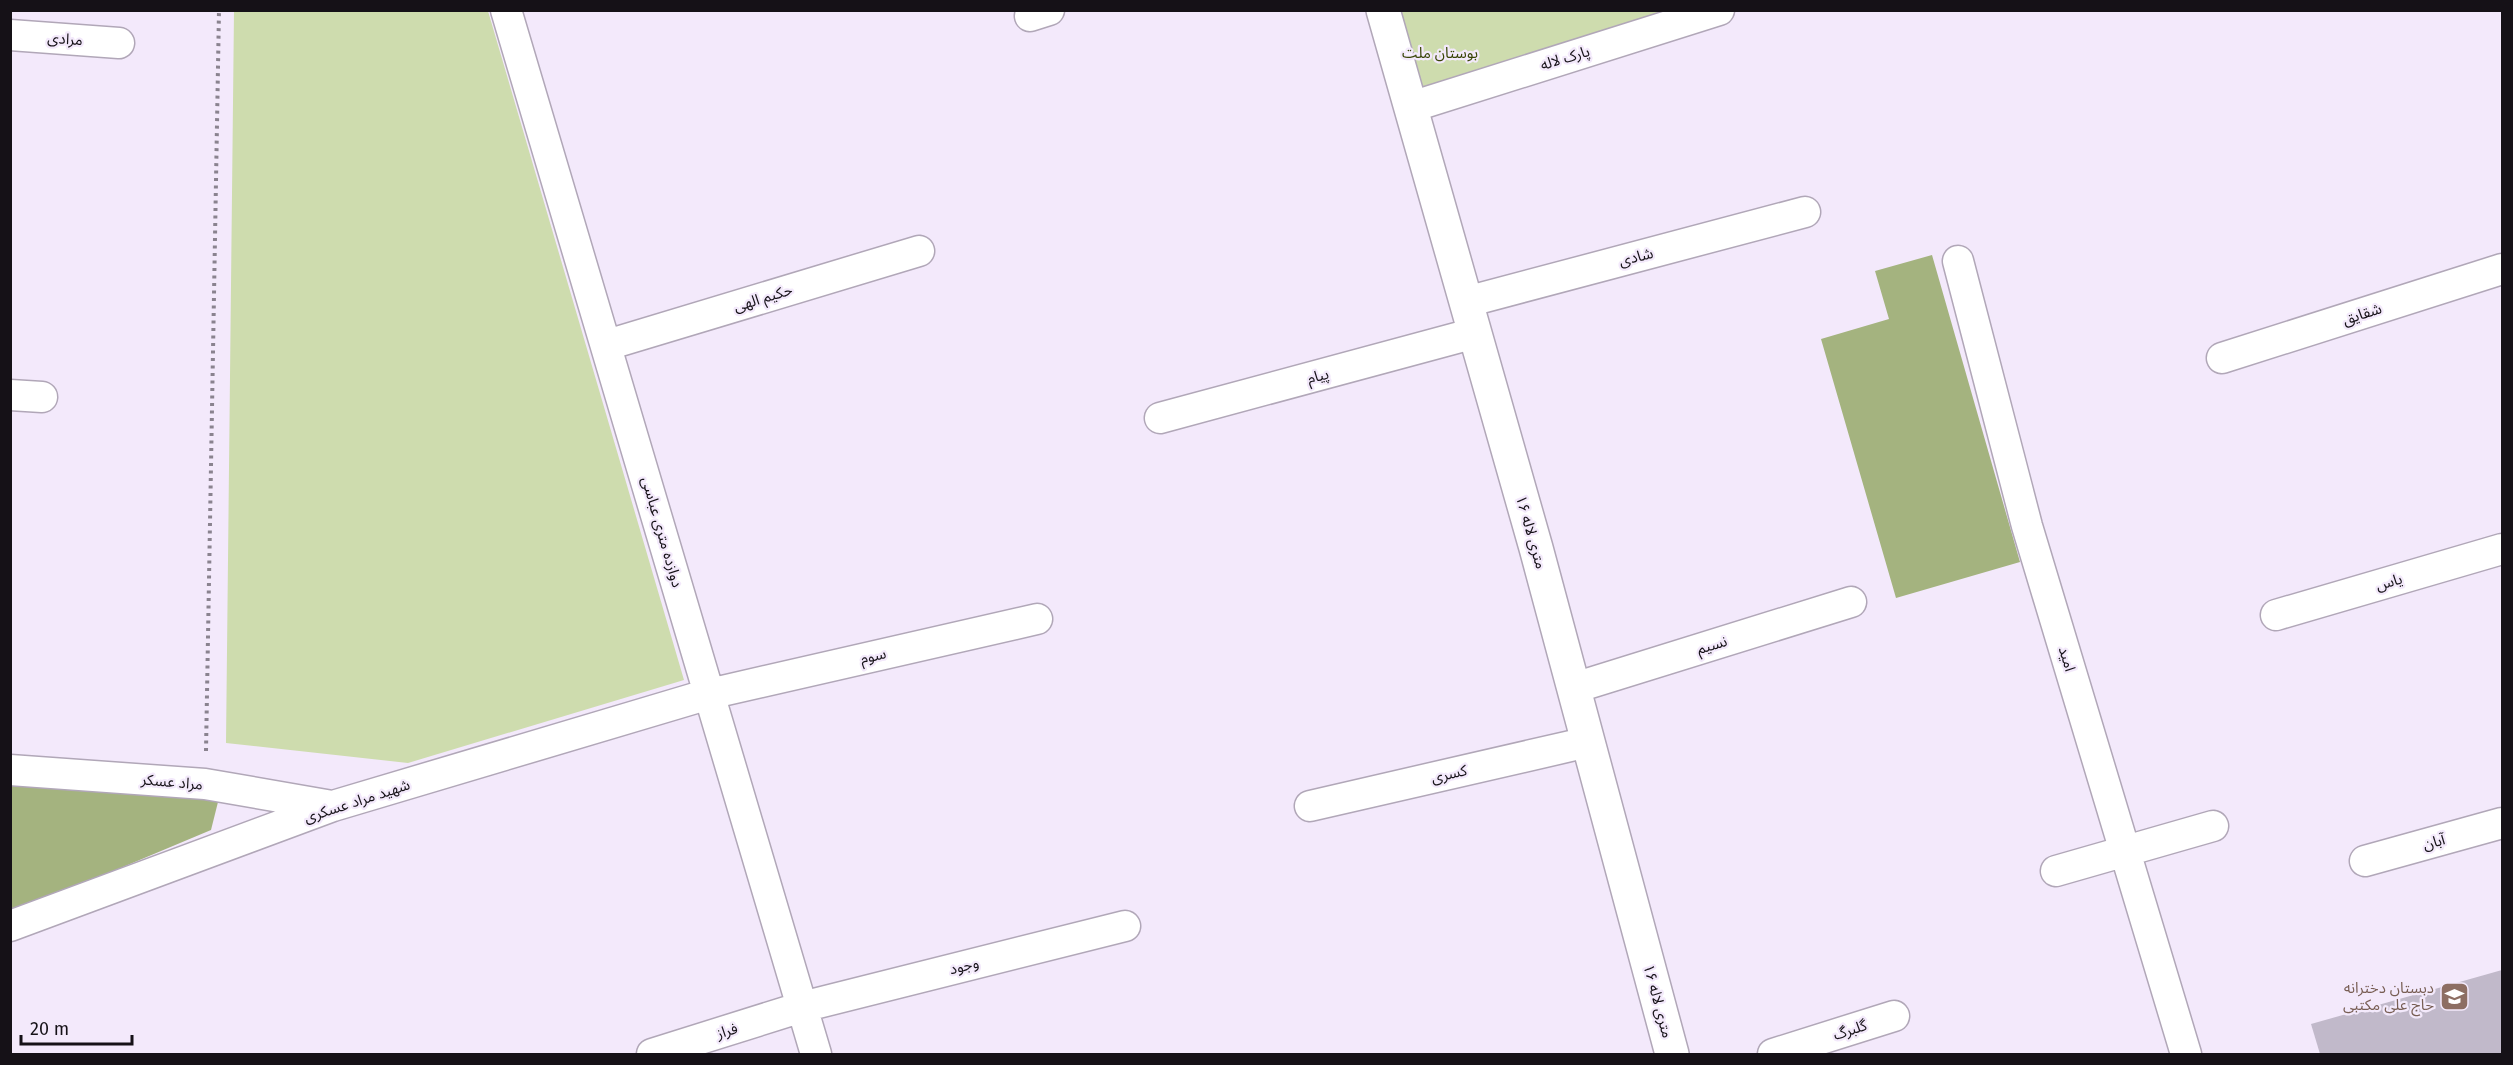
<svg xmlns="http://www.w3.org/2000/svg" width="2513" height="1065" viewBox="0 0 2513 1065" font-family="'Fira Sans','Noto Sans Arabic',sans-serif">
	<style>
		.green { fill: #cedcae }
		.forest { fill: #a4b37f }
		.building { fill: #c1b9ca }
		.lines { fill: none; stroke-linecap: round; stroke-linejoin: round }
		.minor-casing { stroke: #b1a7b8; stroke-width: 33 }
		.tertiary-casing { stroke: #b1a7b8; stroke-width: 36 }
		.path { stroke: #8a838f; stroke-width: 4; stroke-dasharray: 3 4.5; stroke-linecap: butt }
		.minor { stroke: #fff; stroke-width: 30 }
		.tertiary { stroke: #fff; stroke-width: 33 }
		.labels { text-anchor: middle; stroke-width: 4.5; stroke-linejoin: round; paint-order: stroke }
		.street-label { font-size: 15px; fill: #151117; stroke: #f3e9fb }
		.park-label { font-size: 15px; fill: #384406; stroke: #f3e9fb }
		.education-label { font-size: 15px; fill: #785e54; stroke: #f3e9fb; text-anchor: end }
	</style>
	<rect width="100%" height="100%" fill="#f3e9fb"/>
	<!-- green -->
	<path class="green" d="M1383,10L1719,11L1411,107Z
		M234,11H488L684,680L408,763L226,743Z"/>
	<!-- forest -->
	<path class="forest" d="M1932,255L2020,562L1896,598L1821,339L1889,319L1875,271Z
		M10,785L219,798L211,830L11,914Z"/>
	<!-- building -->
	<path class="building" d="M2502,970V1054H2320L2311,1024Z"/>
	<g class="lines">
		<defs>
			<path id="minor" d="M506,10L816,1054
				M1030,16L1049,10
				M10,35L119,43
				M1411,107L1719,10
				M1958,261L2027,526L2186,1054
				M1466,302L1805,212
				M607,345L919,251
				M2222,358L2502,269
				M10,395L42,397
				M1160,418L1475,333
				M2276,615L2502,549
				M1574,688L1851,602
				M10,770L205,784L332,806
				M1310,806L1588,742
				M2365,861L2502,823
				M2056,871L2213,826
				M10,926L333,806L709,694L1037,619
				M652,1054L802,1007L1125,926
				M1773,1054L1894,1016"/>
			<path id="tertiary" d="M1383,10L1536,548L1672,1054"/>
		</defs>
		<!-- minor casing -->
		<use href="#minor" class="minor-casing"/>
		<!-- tertiary casing -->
		<use href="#tertiary" class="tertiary-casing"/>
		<!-- path -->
		<path class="path" d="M206,751L219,10"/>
		<!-- minor -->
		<use href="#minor" class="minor"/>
		<!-- tertiary -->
		<use href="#tertiary" class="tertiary"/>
	</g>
	<!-- icons -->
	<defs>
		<symbol id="school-square" viewBox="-11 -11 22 22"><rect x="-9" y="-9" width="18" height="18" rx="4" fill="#8d6e63" stroke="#f3e9fb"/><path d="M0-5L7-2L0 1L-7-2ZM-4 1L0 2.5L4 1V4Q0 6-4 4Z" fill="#fff"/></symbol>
	</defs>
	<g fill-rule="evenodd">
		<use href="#school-square" x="2438" y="980" width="33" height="33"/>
	</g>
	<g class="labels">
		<!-- street labels -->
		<g class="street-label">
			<text transform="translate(65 39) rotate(4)" y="5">مرادی</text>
			<text transform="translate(1565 58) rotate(-17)" y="5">پارک لاله</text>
			<text transform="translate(1636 257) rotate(-15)" y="5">شادی</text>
			<text transform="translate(763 298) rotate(-17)" y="5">حکیم الهی</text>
			<text transform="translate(2362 314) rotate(-18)" y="5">شقایق</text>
			<text transform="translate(1318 376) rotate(-15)" y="5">پیام</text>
			<text transform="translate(662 532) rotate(74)" y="5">دوازده متری عباسی</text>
			<text transform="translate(1531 532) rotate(74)" y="5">۱۶ متری لاله</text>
			<text transform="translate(2389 582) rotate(-16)" y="5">یاس</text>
			<text transform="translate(1712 645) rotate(-17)" y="5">نسیم</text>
			<text transform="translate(873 656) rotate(-13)" y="5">سوم</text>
			<text transform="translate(2067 659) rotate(73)" y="5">امید</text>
			<text transform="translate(1449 774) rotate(-13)" y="5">کسری</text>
			<text transform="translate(172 782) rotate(5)" y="5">مراد عسکر</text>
			<text transform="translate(357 801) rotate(-18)" y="5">شهید مراد عسکری</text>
			<text transform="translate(2434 842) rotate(-15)" y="5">آبان</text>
			<text transform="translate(964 966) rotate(-14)" y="5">وجود</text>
			<text transform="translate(1658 1001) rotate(75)" y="5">۱۶ متری لاله</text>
			<text transform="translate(1850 1030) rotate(-18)" y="5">گلبرگ</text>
			<text transform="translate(727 1031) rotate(-17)" y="5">فراز</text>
		</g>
		<!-- park labels -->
		<g class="park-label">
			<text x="1440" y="58">بوستان ملت</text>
		</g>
		<!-- education labels -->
		<g class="education-label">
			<text x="2434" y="993">دبستان دخترانه<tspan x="2434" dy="17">حاج علی مکتبی</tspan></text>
		</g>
	</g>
	<!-- border -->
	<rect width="2513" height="1065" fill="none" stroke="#151117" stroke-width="24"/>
	<!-- scale -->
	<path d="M21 1035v9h111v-9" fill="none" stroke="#151117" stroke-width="3"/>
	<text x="30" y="1035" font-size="18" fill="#151117" stroke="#f3e9fb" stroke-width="4.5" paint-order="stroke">20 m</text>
</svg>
